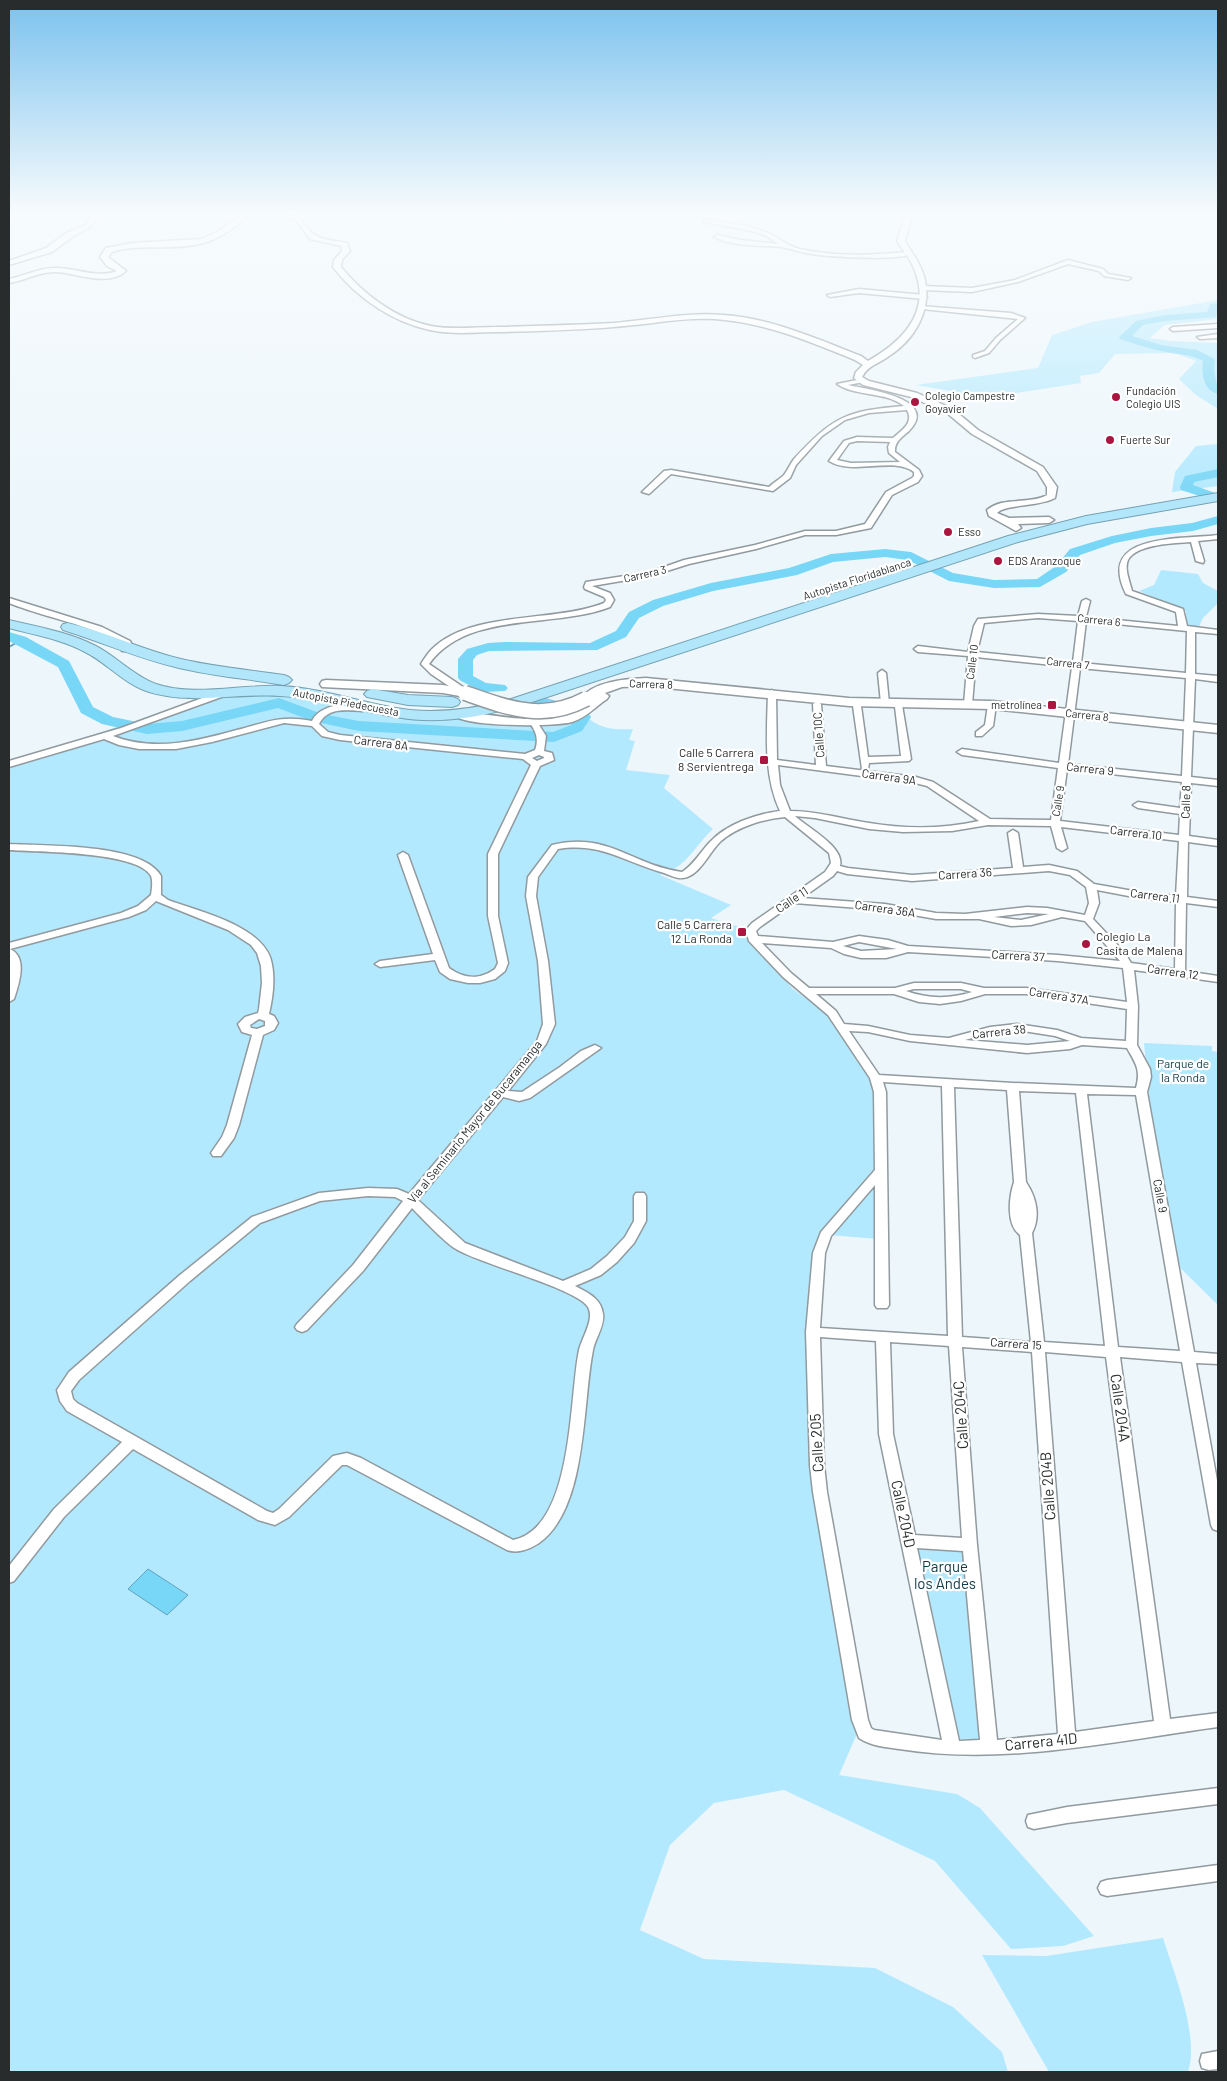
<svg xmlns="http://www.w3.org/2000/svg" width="1227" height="2081" viewBox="0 0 1227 2081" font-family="Barlow,sans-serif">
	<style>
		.green { fill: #b3e9fe }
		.water { fill: #78d6f6; stroke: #60a3ba }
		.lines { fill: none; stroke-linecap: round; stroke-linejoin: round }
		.stream { stroke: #60a3ba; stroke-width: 2 }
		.river { fill: #78d6f6; fill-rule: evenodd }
		.minor-casing { stroke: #919a9e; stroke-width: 3 }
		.tertiary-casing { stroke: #919a9e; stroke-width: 3 }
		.secondary-casing { stroke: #919a9e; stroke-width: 3 }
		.trunk-casing { stroke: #75a1b2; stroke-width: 2 }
		.minor { fill: #fff; fill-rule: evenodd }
		.tertiary { fill: #fff; fill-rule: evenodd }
		.secondary { fill: #fff; fill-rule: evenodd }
		.trunk { fill: #b2e6fa; fill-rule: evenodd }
		.secondary-bridge-casing { stroke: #919a9e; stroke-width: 17; stroke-linecap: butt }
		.secondary-bridge { stroke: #fff; stroke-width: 14 }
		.poi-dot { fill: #ab1640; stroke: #fff; stroke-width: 2 }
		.labels { text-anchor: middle; stroke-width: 4.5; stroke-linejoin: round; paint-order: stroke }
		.far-poi-label { font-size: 11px; fill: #282c2d; stroke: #fff; text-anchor: start }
		.far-street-label { font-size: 11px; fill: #282c2d; stroke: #fff }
		.street-label { font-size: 12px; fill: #282c2d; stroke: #fff }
		.poi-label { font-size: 12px; fill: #282c2d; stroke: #fff; text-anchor: end }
		.park-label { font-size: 12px; fill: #0f3b48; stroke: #fff }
		.near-street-label { font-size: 15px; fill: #282c2d; stroke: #fff }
		.near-park-label { font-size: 15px; fill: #0f3b48; stroke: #fff }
	</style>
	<rect width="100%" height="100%" fill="#edf7fb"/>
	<!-- green -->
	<path class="green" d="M1218,300V319L1165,325L1150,338L1170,341L1218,343V409L1196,395L1179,379L1196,361L1175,353L1115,354L1099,373L1080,376L1081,383L1010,394L996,399L916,385L1038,368L1052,335L1092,322Z
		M1218,444V486L1172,492L1175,472L1196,446Z
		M1161,570L1198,574L1203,583L1218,591V603L1203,618L1198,629L1186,628V611L1139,591L1154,585Z
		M266,694L316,700L406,719L437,721L467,718L548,725H560L586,716C599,729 615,730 633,729L629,740L635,741L626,770L670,775L664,788L713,829C699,841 691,859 674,869C670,872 664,873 660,875L731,905L711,918L743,928L748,941L793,989L829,1015L839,1027L853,1053L872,1077L877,1089L878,1239L829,1235L817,1253L815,1464L859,1729L839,1775L957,1794L980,1808L1094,1936L1063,1946L1011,1949L935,1861L784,1790L714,1803L670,1845L640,1930L704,1959L875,1968L953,2007L1002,2052L1008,2072H9V763L203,698Z
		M1144,1043L1212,1046V1051L1218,1052V1305L1172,1260L1147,1101L1149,1095Z
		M911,1544L968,1548L985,1740L955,1739Z
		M1163,1938C1174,1973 1200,2037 1188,2072H1049L982,1955L1046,1956Z"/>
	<!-- water -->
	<path class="water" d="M148,1569L188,1595L167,1615L128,1589Z"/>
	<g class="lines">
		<!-- stream -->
		<path class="stream" d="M9,647L21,640"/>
		<!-- river -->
		<path class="river" d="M1218,303L1216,317L1165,321L1143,325L1132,336L1161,345L1197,350L1213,358L1215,360C1212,375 1218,380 1218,394C1204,391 1201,374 1203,361C1191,354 1179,355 1166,352C1150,349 1135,344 1120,339L1119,337L1136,321L1165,315L1207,312L1210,304Z
			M1218,469V477L1194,482L1193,485L1218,494V502L1181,490L1180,487L1185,476Z
			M1218,516V524L1193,531L1151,536L1115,543L1080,555L1066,572L1040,587L994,588L949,581L908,560L885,557L833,562L797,575L713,591L663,606L639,618L626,637L597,650L489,651L477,655L473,660V676L486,683L505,685L508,688L505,691L483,692L461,681L458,678V659L467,649L488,643L505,642L590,643L616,631L629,612L653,600L711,583L789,568L831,554L885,549L911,552L953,573L994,580L1037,579L1056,566L1070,549L1112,536L1151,528L1192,523Z
			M9,632L26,637L69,661L93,707L113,717L147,724L182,721L279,698L322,714L359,721L553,732L571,725L577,714H589L591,717L582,731L554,742L359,731L312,721L278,708L182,731L147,734L102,724L81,713L58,667L9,641Z
			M539,696L560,702L562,705L560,708L554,710L533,704L531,701L533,698Z"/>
		<defs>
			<path id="minor" d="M705,219C725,223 746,224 766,232C778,237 786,246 800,249C835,257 873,255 908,252L911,254C897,261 830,257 812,254C802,253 792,249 782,247C761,245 733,247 714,237L717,235L741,240L778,244L767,236L752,231L703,222Z
				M1068,260L1103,269L1108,274L1131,278L1128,280L1104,276L1099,271L1068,264L1018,282L972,292L923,290L920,288L923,286L972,288L1015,280Z
				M859,289L924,295L927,297L924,299L859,293L830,297L827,295Z
				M920,306L1011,313L1025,318L1000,340L989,353L975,358L973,357V355L985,351L996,338L1018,319L922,309L920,308Z
				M1218,324V328L1173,331L1170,329L1173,327Z
				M1218,334V338L1200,339L1197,337Z
				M862,379L864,380V382L848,385C865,389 941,398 909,431C902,437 894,442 895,452L919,470L922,476L918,482L892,495L871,528L836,535H805L756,549L689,564L651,576L592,586L610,593L614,600L610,607C554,629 468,610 429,664L463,687L469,693L468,695H462L431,674L421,664C424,659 428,653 432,649C472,610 554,623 604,603L606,600L604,597L585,589L584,587L586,582L650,572L684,560L755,545L805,531H836L865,524L886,492L912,478L914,476V472C892,456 853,476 829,461L844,441L857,437L893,438C902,430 914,423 907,410L869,413L845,420L822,436L796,465L790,478L773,491L671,474L649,494L642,492L664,471L671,470L769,487C773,483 780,479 784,475C788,470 790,464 794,459C834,416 846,411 904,406C885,391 856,397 837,384ZM857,441L890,442L888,447L889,453L900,462L851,463L837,460L849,443Z
				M1218,535V539L1198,541L1204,561L1203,563L1196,561L1191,542C1176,543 1136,544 1128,560C1124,569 1130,582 1132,591L1183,609L1187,626L1218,630V634L1195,632V674L1218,676V682L1195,679L1191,777L1218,780V786L1191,783L1189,836L1218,840V846L1188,842L1187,897L1218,901V907L1186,903L1185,971L1218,976V982L1134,970L1138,1006L1137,1045L1150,1069L1151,1077L1147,1092L1194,1352L1218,1354V1364L1196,1363L1218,1486V1531L1213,1529L1211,1525L1182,1362L1120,1357L1170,1719L1218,1713V1727C1114,1741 1005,1766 899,1749C885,1747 871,1746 859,1738L852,1720L813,1492L810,1465L806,1332L813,1253L821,1232L875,1170L874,1092L870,1078L828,1015L783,977L749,941L746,930L752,923L825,872L831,863L829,853L785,817C763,819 737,827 721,841C709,852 700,876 683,878C676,879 668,874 661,872C623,861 600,842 558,849L538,877L536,896L548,961L555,1024L546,1044L508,1091L522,1092L560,1067L581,1051L595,1045L601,1048L530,1098L519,1101L503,1097L418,1200L465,1243L563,1281L591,1269L607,1256L625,1237L634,1221V1196L636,1193H644L646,1196V1221L634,1243L617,1262L601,1275L575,1286C588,1293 601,1298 603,1314C605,1325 595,1339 593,1350C582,1404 588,1508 539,1543C530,1549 517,1554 507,1550L347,1465H342L289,1517L275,1525L258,1520L133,1449L64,1517L14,1581L9,1583V1566L54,1509L122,1442L67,1411L60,1401L57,1390L69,1372L180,1275L252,1217L319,1193L368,1188L397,1189L409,1194L537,1041L543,1024L538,961L526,896L528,877L552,845C607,831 632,865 682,872C693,865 700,853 709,843C726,824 756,814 780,811C763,775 767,732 768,693L772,690L776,693L777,760L816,765L813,704L817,701L821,704L826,766L916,777L933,782L990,819L1051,820L1058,768L962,755L957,752L962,749L1059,763L1072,667L976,657L972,704L968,707L964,704L968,656L918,652L914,649L918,646L968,652L974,626L978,619L1038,614L1078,616L1082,601L1086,599L1090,601L1086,617L1178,626L1176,612L1126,594C1095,532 1182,540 1218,535ZM1038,618L1078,621L1073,662L977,652L984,623ZM1086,621L1187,631L1186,673L1081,663ZM1080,668L1186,678L1182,776L1068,764ZM778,765L915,783L927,786L979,821C944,829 905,829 869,823C842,819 817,811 790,811L780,785ZM1067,769L1182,782L1180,808L1138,802L1133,805L1138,808L1180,814L1179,835L1060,821ZM795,816L815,818L869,829L903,832L952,831L988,825L1051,826L1057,848L1062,851L1067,848L1061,827L1179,841L1176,896L1139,892L1094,884L1077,871L1049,865L1023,867L1018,833L1013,830L1008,833L1013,868L912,875L848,868L840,866C845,847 808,828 795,816ZM837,871L847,874L912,881L1049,871L1070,875L1086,887L1089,903L1085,915L1047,908L1027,907L965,914L936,913L885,904L802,898L833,876ZM1097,890L1139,898L1176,902L1175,969L1131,963L1125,953L1093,919L1099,903ZM794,903L885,910L936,919H979L1011,926L1031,925L1062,917L1085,921L1120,961L1058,955L908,946L888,940L859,936L833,942L758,936L756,931L760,927ZM1027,913L1049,914L1021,920L994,917ZM859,942L897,949L861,951L843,946ZM762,943L831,948L844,954L861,958H886L908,952L1058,961L1123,968L1127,1002L1026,988H984L961,983H914L895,988H809L791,973ZM914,989H961L972,992C950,999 928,999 906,991ZM816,994H894L919,1002L940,1004L961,1001L985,994H1026L1127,1009L1126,1041L1081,1038L1057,1030L1017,1024L990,1027L949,1038L910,1035L868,1026L844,1024L836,1011ZM1017,1030L1055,1036L1070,1041L1027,1045L965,1040L990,1033ZM849,1031L868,1032L910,1041L1027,1053L1070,1049L1082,1045L1127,1048C1136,1064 1141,1070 1136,1088L1013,1083L879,1075ZM883,1082L942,1086L948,1336L820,1328L825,1253L831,1236L875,1185V1305L877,1308H887L889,1305L886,1092ZM954,1087L1007,1090L1014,1182C1009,1197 1006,1225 1020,1235L1031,1342L962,1337ZM1019,1091L1076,1093L1105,1346L1044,1342L1032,1233C1041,1216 1036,1197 1026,1182ZM1087,1094L1136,1095L1180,1351L1118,1347ZM368,1196L395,1197L403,1201L353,1265L297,1324L295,1327L297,1330L302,1332L307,1330L363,1271L412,1208C423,1219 444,1242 456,1249C480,1264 576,1288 588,1307C595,1319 582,1337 579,1350C569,1397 574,1528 513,1540L361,1458L347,1453L333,1456L279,1509L273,1513L267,1511L77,1403L73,1399L71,1391L79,1380L190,1281L260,1223L320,1201ZM820,1337L876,1341L879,1434L942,1740L874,1730L871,1728L868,1720L827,1492L824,1465ZM890,1342L949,1346L962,1538L915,1535L893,1434ZM962,1347L1032,1352L1058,1734L997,1740L977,1545ZM1045,1352L1106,1357L1154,1721L1075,1732ZM917,1548L963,1551L980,1740L959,1741Z
				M9,598L102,627L130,641L132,645L128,651H122L121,649L124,644C87,624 47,618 9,603Z
				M882,670L886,673L889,703L885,706L881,703L878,673Z
				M224,690L227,691V695L113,736C154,752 197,741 237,730C267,722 281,715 312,721C321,703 349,703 366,706L367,708L363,711C347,710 327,707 319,724L328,732L340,735L525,754L535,750C539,739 536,731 529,722L533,719L536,720L546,736L544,751L552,753L554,760L540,766L498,854V916L508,963L505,971L495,979L480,983H468L450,979L440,972L435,960L380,967L375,964L380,961L433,954L398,855L403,852L408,855L449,968C464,979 480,980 495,969L498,963L488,916V854L531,765L523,759L340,740L322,736L312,726L284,723L212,742L176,749H139L119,745L104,739L9,767V761L121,728ZM539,755L544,757V758L537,761L532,758Z
				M992,702L996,705L993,726L982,736H976V732L985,725L988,705Z
				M857,703L861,706L868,757L901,756L895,707L899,704L902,705L911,759L909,761L869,763L868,769H862L853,706Z
				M9,844C44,846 143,843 161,876V895L168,900C197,911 257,924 270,957C276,975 273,997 269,1014L274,1016L278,1023L274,1030L263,1035L239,1125L234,1138L221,1156H213L211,1153L222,1137L227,1125L252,1035L242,1032L238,1024L245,1017L258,1013L259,1009L262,983L261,966L257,953L251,945L228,930L156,901L146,910L129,917L10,949C28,957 19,984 14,999L9,1002V943L121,913L138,906L151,895C152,889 153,881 151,876C138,851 36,852 9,850ZM259,1019L265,1021V1026L257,1029L251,1028L250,1025Z
				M1218,1788V1804L1067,1823L1034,1829L1028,1827L1026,1821L1028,1815L1067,1807Z
				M1218,1865V1881L1107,1896L1101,1894L1098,1888L1101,1882L1107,1880Z
				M1218,2051V2069L1209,2070L1202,2068L1200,2061L1202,2054Z"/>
			<path id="tertiary" d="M92,214H99L90,227L72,237L52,252L9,265V261L46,248L66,233L86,225Z
				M242,214H251C240,223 226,235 212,240C181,253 144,242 112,252L108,257L126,271C108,288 75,272 54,272C38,272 24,281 9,283V279C24,276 39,268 54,268C74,267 97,279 117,271L107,266L100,257L106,248L132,243L201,239L217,232Z
				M282,214C304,214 300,224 315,235C322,240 338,241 347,243L350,251L342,260L341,267C363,294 396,319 431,326C452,330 475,327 496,327C535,326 575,325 614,323C650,320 687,312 723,315C771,318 817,339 861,356L868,361C905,340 934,309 912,264C908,256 902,249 897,241L906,214H912L905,241C909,249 915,256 919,264C937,299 920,336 889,356C880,363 867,366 862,377L869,381L917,393L953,409L978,430L1043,467L1057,487L1055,498C1039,507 1005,504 997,513L1009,518L1049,517L1054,520L1049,523L1018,524L1021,528L1016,531L989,516L987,510C1003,496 1029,505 1047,495V487L1037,471L972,434L947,413L911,397L863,385L854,378L856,372L863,365L855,360C813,343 771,325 725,320C695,316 664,322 634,325C589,330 543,331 498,332C476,332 452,335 430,330C392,322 356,297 333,267L334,260L342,251L341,246L310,239L297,221Z"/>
			<path id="secondary" d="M646,678L849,698L992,701L1218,725V733L992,709L849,706L646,686L622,687L605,693L609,696L607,699C595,707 587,717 572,722C555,727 464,727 454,715L460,711C497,715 558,731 588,702H582L580,699C594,681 625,679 646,678Z
				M326,680L443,685L469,690L471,693L465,697L443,693L322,687L320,684L322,681Z"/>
			<path id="trunk" d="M1218,493V501L1087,524L1018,542L523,705C481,717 439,725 396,717C357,711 320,698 280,696C237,693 192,705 149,692C124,684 107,663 85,652C61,639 34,635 9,628V620C38,627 69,632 96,646C117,657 134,676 156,684C195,697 241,684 281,686C320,688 357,701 396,708C435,715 474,709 511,699L1008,536L1086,516Z
				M68,623C107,632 142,650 181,659C215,667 250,670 284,675L289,677L292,680L289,683L284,685C249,679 213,676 179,668C139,659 102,642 63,630L61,627L63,624Z
				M372,689L408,695L452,697L458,699L460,702L458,705L452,707L408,705L367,697L364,694L367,691Z"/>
		</defs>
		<!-- minor casing -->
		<use href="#minor" class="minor-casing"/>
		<!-- tertiary casing -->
		<use href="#tertiary" class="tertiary-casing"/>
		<!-- secondary casing -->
		<use href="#secondary" class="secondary-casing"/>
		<!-- trunk casing -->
		<use href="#trunk" class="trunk-casing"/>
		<!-- minor -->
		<use href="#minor" class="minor"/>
		<!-- tertiary -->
		<use href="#tertiary" class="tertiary"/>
		<!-- secondary -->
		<use href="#secondary" class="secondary"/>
		<!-- trunk -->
		<use href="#trunk" class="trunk"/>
		<defs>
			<path id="secondary-bridge" d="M465,693C508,708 543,722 586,699"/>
		</defs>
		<!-- secondary-bridge casing -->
		<use href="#secondary-bridge" class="secondary-bridge-casing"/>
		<!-- secondary-bridge -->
		<use href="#secondary-bridge" class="secondary-bridge"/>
	</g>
	<!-- sky -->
	<linearGradient id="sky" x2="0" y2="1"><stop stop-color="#7bc2ee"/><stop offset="0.42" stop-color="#f7fbfd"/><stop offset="1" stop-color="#f7fbfd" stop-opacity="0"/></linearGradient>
	<rect width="1227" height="506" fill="url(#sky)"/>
	<!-- markers -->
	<g class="poi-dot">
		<circle cx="1116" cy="397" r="5"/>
		<circle cx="915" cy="402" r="5"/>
		<circle cx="1110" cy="440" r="5"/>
		<circle cx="948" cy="532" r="5"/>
		<circle cx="998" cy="561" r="5"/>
		<rect x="1047" y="700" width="10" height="10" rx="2.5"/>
		<rect x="759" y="755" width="10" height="10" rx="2.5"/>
		<rect x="737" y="927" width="10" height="10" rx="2.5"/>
		<circle cx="1086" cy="944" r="5"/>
	</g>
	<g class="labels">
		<!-- far-poi labels -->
		<g class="far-poi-label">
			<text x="1126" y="395">Fundación<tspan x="1126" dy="13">Colegio UIS</tspan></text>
			<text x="925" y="400">Colegio Campestre<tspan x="925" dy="13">Goyavier</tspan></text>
			<text x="1120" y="444">Fuerte Sur</text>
			<text x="958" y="536">Esso</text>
			<text x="1008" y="565">EDS Aranzoque</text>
			<text x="1042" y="709" text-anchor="end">metrolínea</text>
		</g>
		<!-- far-street labels -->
		<g class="far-street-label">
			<text transform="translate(645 574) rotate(-13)" y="4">Carrera 3</text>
			<text transform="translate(857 579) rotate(-18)" y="4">Autopista Floridablanca</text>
			<text transform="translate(1099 620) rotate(6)" y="4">Carrera 6</text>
			<text transform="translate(972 662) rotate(-83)" y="4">Calle 10</text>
			<text transform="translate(1068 663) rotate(6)" y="4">Carrera 7</text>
			<text transform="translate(651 684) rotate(2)" y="4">Carrera 8</text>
			<text transform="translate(346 702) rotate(11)" y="4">Autopista Piedecuesta</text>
			<text transform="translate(1087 715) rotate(6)" y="4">Carrera 8</text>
			<text transform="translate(1058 801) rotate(-81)" y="4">Calle 9</text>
		</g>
		<!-- street labels -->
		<g class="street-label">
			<text transform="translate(819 735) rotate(-94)" y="4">Calle 10C</text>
			<text transform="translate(381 743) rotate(7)" y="4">Carrera 8A</text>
			<text transform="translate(1090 769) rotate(6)" y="4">Carrera 9</text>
			<text transform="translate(889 777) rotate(8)" y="4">Carrera 9A</text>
			<text transform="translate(1186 802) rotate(-88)" y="4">Calle 8</text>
			<text transform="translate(1136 833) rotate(7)" y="4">Carrera 10</text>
			<text transform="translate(965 874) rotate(-4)" y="4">Carrera 36</text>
			<text transform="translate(1155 896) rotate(7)" y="4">Carrera 11</text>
			<text transform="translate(792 900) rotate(-34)" y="4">Calle 11</text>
			<text transform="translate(885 909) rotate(8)" y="4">Carrera 36A</text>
			<text transform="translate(1018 956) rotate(3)" y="4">Carrera 37</text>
			<text transform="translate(1173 972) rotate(8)" y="4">Carrera 12</text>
			<text transform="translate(1059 996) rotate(9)" y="4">Carrera 37A</text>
			<text transform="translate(999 1032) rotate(-6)" y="4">Carrera 38</text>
			<text transform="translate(475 1122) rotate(-51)" y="4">Vía al Seminario Mayor de Bucaramanga</text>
			<text transform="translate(1160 1196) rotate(80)" y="4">Calle 9</text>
			<text transform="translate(1016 1344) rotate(4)" y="4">Carrera 15</text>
		</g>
		<!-- poi labels -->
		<g class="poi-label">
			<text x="754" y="757">Calle 5 Carrera<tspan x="754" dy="14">8 Servientrega</tspan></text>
			<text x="732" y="929">Calle 5 Carrera<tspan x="732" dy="14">12 La Ronda</tspan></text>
			<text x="1096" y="941" text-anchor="start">Colegio La<tspan x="1096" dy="14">Casita de Malena</tspan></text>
		</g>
		<!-- park labels -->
		<g class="park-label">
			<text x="1183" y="1068">Parque de<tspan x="1183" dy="14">la Ronda</tspan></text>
		</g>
		<!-- near-street labels -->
		<g class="near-street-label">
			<text transform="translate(1120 1408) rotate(82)" y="5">Calle 204A</text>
			<text transform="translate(961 1415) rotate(-94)" y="5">Calle 204C</text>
			<text transform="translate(817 1443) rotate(-93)" y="5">Calle 205</text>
			<text transform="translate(1048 1486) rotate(-94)" y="5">Calle 204B</text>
			<text transform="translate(903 1514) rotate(78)" y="5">Calle 204D</text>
			<text transform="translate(1041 1742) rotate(-6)" y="5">Carrera 41D</text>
		</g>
		<!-- near-park labels -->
		<g class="near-park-label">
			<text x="945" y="1572">Parque<tspan x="945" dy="17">los Andes</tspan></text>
		</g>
	</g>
	<!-- border -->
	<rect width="1227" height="2081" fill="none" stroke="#282c2d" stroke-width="20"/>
</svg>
